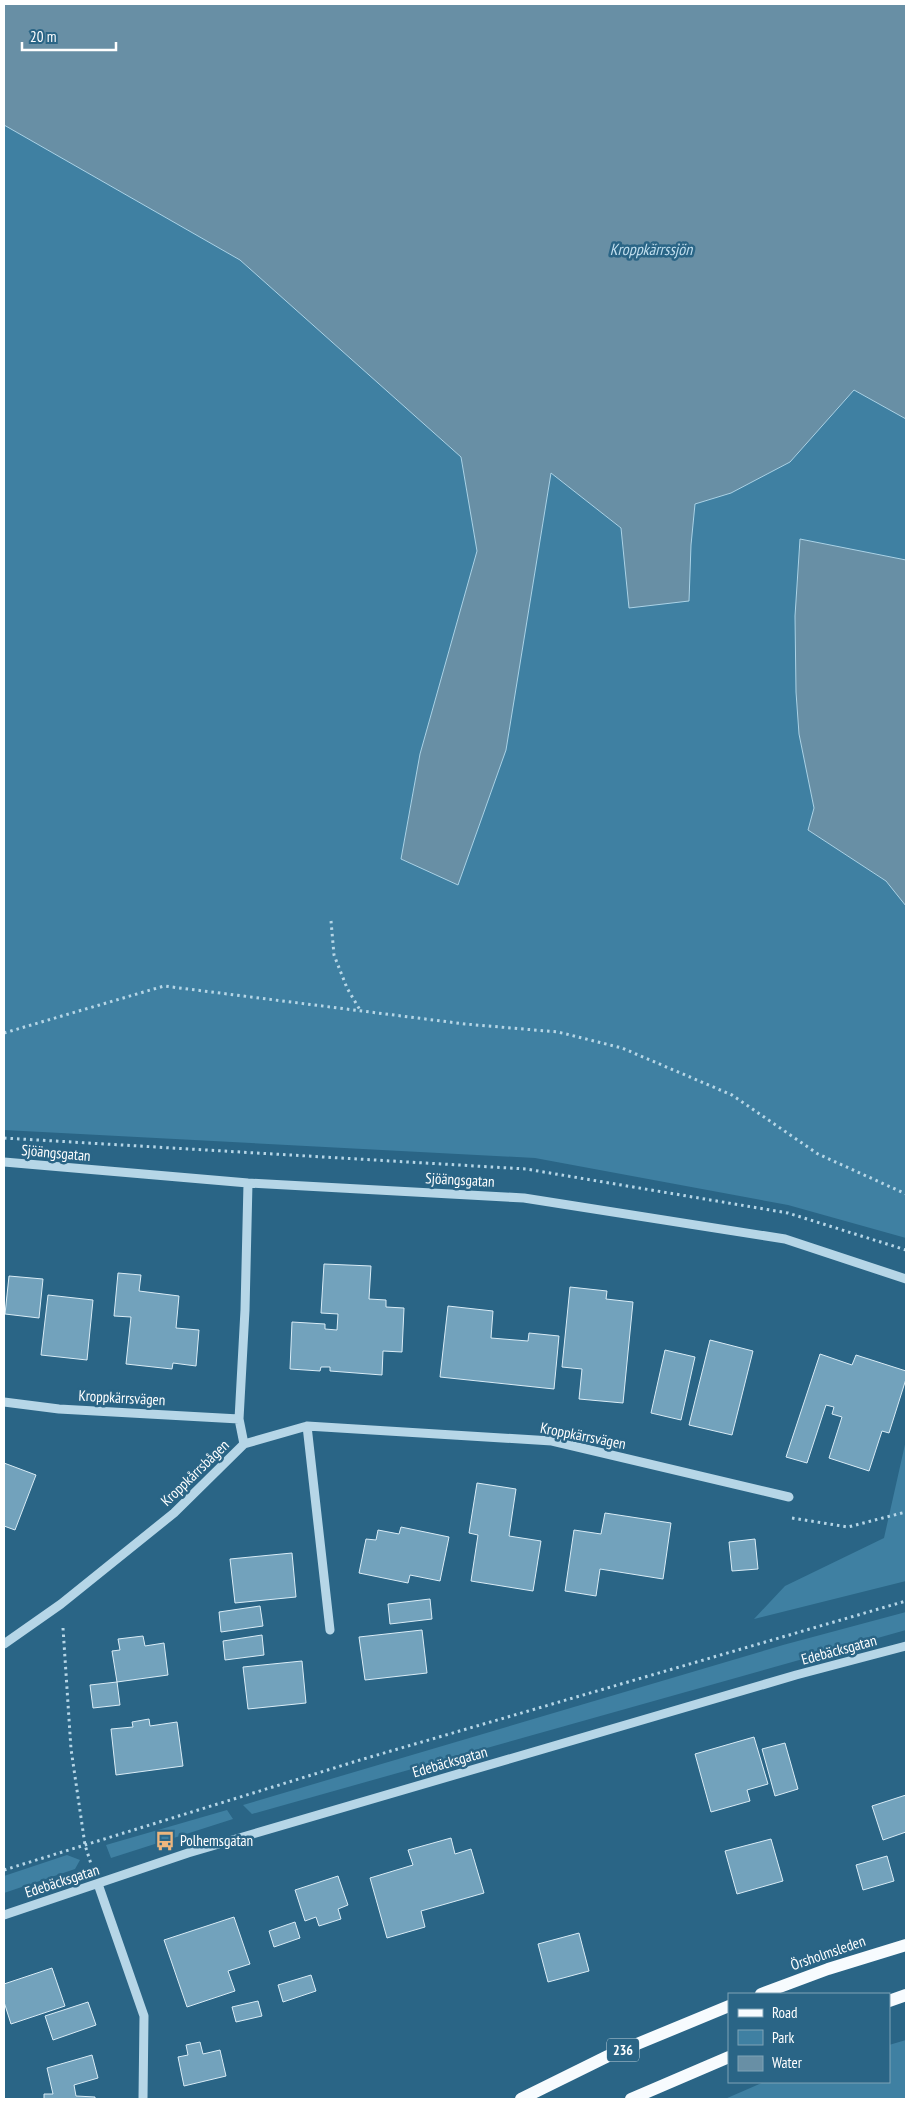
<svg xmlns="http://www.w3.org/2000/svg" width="910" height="2103" viewBox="0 0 910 2103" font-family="'PT Sans Narrow',sans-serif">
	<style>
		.green { fill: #3f80a2 }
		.water { fill: #688fa5; stroke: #abd3e7 }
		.building { fill: #72a2bc; stroke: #d9ecf6 }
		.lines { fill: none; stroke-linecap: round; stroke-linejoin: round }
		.path { stroke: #b6d6e7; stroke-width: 3; stroke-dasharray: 2.5 4; stroke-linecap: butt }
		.minor { stroke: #b6d6e7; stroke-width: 9 }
		.major { stroke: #f7fbfe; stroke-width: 12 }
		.labels { text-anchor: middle; stroke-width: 5; stroke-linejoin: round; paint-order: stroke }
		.shield { fill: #2a6586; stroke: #bfd1db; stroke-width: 1 }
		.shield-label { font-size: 14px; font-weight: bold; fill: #fff }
		.street-label { font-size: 15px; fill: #fff; stroke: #2a6586 }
		.poi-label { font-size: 15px; fill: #fff; stroke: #2a6586; text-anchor: start }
		.water-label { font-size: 16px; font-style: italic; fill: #c1dfef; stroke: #2a6586 }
	</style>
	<rect width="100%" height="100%" fill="#2a6586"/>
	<!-- green -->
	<path class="green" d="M4,125L240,260L461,457L477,551L420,754L401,858L458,885L506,750L551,473L621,528L629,608L691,545L695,504L731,493L790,462L854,390L906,419V560L800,539L795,616L796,692L799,734L814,808L808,830L886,881L906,906V1238L788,1205L535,1158L4,1130Z
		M906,1440V1581L754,1619L785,1586L884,1538Z
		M906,1612V1630L252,1814L243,1805L783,1645Z
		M227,1810L233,1819L111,1858L106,1845Z
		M67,1855L80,1860L75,1869L4,1893V1876Z
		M906,2040V2099H725L764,2082H889V2045Z"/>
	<!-- water -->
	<path class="water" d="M4,4H906V419L854,390L790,462L731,493L695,504L691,545L689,601L629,608L621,528L551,473L506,750L458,885L401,859L420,754L477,551L461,457L240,260L4,125Z
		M800,539L906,560V906L886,881L808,830L814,808L799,734L796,692L795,616Z"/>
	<!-- building -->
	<path class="building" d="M324,1264L371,1266L369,1299L386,1300V1307L404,1308L402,1352L383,1351L382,1375L330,1371V1367H321L320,1371L290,1369L292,1322L325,1324V1329L337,1330L338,1314L321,1313Z
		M118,1273L141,1275L139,1291L179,1296L176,1328L199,1330L196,1366L173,1363L172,1369L126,1364L131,1317L114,1316Z
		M9,1276L43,1279L39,1318L5,1314Z
		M570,1287L607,1291L606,1299L633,1302L623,1403L579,1399L582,1369L562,1367Z
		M48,1295L93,1300L87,1360L41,1355Z
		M448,1306L493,1311L491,1338L528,1341L529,1333L559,1336L554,1389L440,1377Z
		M710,1340L753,1351L732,1435L689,1425Z
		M665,1350L695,1357L681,1420L651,1413Z
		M820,1354L852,1365L856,1355L906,1371V1379L889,1433L882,1431L869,1471L829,1458L842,1417L832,1414L834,1407L826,1405L807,1463L786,1457Z
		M4,1463L36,1475L15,1530L4,1526Z
		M477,1483L516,1489L509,1536L541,1541L533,1591L471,1581L478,1535L469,1533Z
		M605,1513L671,1523L663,1579L600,1569L596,1596L565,1591L574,1530L601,1534Z
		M401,1527L449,1537L440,1581L410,1575L408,1583L359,1573L366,1539L376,1540L378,1530L399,1534Z
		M755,1539L758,1569L732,1571L729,1542Z
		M292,1553L296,1597L235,1603L230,1559Z
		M430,1599L432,1619L390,1624L388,1604Z
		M260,1606L263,1626L221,1632L219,1612Z
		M422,1630L427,1673L365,1680L359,1637Z
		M262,1635L264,1655L225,1660L223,1641Z
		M143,1636L145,1646L164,1643L168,1675L117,1682L112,1651L120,1650L118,1639Z
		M302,1661L306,1703L248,1709L243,1667Z
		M117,1682L120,1705L93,1708L90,1685Z
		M149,1719L150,1726L177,1722L183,1766L116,1775L111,1729L133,1727L132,1722Z
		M754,1737L768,1784L747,1790L750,1801L711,1812L695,1754Z
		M785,1743L798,1789L775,1796L762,1749Z
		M906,1795V1832L883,1840L872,1806Z
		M451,1838L455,1854L471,1849L484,1893L421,1911L425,1927L387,1938L370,1878L413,1865L408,1850Z
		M771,1839L783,1881L737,1894L725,1851Z
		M887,1856L894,1881L863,1890L856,1865Z
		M338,1876L348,1905L338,1909L341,1919L319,1926L316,1917L305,1921L295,1890Z
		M234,1917L250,1964L228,1971L235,1991L187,2007L164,1940Z
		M295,1922L300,1938L274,1947L269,1931Z
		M579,1933L589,1971L548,1982L538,1944Z
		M52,1968L65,2006L11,2024L4,2002V1984Z
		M311,1975L316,1991L283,2002L278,1985Z
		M258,2001L262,2016L236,2022L232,2007Z
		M88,2002L96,2025L53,2040L45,2016Z
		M200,2042L203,2054L220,2050L226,2076L184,2086L178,2057L188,2055L186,2045Z
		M92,2055L98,2078L74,2085L76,2096L95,2097V2099H44V2094H53L47,2068Z"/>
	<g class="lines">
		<!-- path -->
		<path class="path" d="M331,921L334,955L347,988L360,1010
			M4,1033L164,986L465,1024L558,1032L622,1048L732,1095L818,1154L906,1194
			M4,1138L526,1169L788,1213L906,1250
			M792,1518L848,1527L906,1512
			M63,1628L71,1749L85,1845L91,1864
			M4,1870L360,1760L906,1601"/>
		<!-- minor -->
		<path class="minor" d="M4,1162L248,1183L524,1198L785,1239L906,1279
			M4,1402L59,1409L239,1419
			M307,1426L330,1630
			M244,1444L307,1426L552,1441L789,1497
			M4,1644L61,1604L174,1513L244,1444L239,1419L245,1310L248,1183
			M98,1884L144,2016L143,2099
			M4,1915L188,1853L796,1675L906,1646"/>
		<!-- major -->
		<path class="major" d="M761,1994L828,1969L906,1945
			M889,2001L906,1995
			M521,2099L608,2056L729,2006
			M631,2099L729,2057"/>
	</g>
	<!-- icons -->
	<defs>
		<symbol id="bus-bare" viewBox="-9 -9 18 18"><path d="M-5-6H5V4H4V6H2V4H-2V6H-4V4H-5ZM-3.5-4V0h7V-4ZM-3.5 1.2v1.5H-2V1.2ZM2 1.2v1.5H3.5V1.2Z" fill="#edb67e" stroke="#2a6586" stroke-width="2.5" paint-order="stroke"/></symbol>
	</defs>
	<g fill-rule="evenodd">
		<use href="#bus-bare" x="151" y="1827" width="28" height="28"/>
	</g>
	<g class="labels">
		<!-- shield labels -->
		<rect class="shield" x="607" y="2038.5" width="32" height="23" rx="4"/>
		<g class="shield-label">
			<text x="623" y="2055">236</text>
		</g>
		<!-- street labels -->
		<g class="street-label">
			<text transform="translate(56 1153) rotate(5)" y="5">Sjöängsgatan</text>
			<text transform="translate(460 1180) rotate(3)" y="5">Sjöängsgatan</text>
			<text transform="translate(122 1398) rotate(3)" y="5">Kroppkärrsvägen</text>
			<text transform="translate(583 1436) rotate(11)" y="5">Kroppkärrsvägen</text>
			<text transform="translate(195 1473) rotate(-44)" y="5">Kroppkårrsbågen</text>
			<text transform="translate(839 1650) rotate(-15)" y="5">Edebäcksgatan</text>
			<text transform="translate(450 1762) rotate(-16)" y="5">Edebäcksgatan</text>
			<text transform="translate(62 1881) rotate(-18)" y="5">Edebäcksgatan</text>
			<text transform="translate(828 1953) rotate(-19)" y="5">Örsholmsleden</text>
		</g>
		<!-- poi labels -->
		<g class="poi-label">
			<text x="180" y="1846">Polhemsgatan</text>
		</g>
		<!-- water labels -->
		<g class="water-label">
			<text x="651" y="255">Kroppkärrssjön</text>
		</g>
	</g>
	<!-- border -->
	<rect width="910" height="2103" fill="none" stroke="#ffffff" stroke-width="10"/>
	<!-- legend -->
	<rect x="728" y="1993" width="162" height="90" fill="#2a6586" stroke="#7fa3b6"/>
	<rect x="738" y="2009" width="25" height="8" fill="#f7fbfe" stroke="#7fa3b6"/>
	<text x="772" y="2018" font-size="15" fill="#ffffff">Road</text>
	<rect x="738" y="2030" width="25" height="15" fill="#3f80a2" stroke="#7fa3b6"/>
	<text x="772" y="2043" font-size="15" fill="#ffffff">Park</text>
	<rect x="738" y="2056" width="25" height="15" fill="#688fa5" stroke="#7fa3b6"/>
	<text x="772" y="2068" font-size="15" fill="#ffffff">Water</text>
	<!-- scale -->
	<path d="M22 42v8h94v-8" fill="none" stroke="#ffffff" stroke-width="2.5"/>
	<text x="30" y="42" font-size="15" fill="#ffffff" stroke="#2a6586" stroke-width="4" paint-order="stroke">20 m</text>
</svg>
